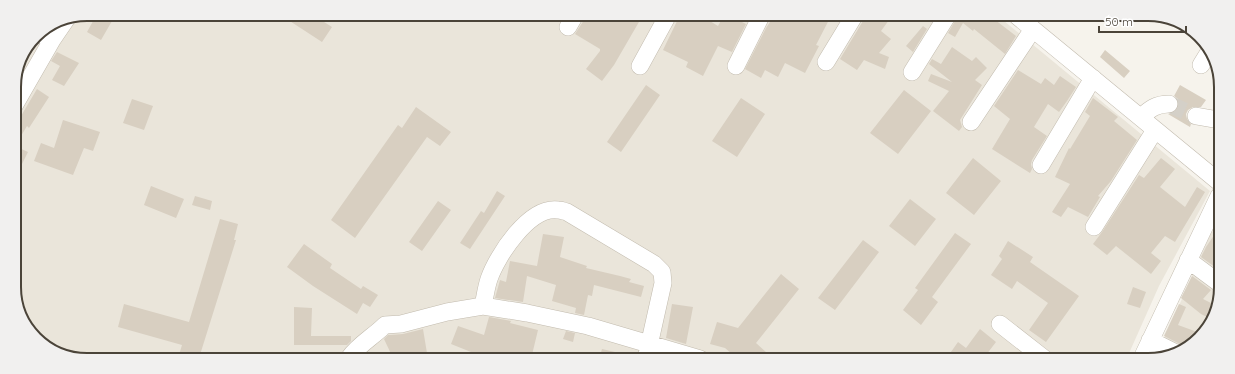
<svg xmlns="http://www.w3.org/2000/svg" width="1235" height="374" viewBox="0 0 1235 374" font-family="Quicksand,sans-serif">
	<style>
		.residential { fill: #eae5da }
		.building { fill: #d8cfc1 }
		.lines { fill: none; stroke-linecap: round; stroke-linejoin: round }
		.minor-tunnel { stroke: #d4d0c8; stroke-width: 17; stroke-dasharray: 17 8; stroke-linecap: butt }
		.minor-casing { stroke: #c2bbae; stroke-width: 18 }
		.minor { stroke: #fff; stroke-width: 17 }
		.rim { fill: none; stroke: #4b4439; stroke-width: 2 }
	</style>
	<rect width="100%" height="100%" fill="#f6f3ec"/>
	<!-- residential -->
	<path class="residential" d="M87,14L998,16L1210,191L1159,286L1126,360L69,358L32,335L15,301L14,83L36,35L60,20Z
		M1219,221V305L1192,345L1156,358L1210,235Z"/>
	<!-- building -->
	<path class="building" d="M97,14L112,21L101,40L87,32Z
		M279,14L313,15L332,27L322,42Z
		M585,15H643L614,65L602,81L586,69L600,51V49L575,34L584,20Z
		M680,15H700L718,26L724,15H738L736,19L746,24L732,52L718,46L703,76L686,67L688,62L663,50Z
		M774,16H831L816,45L819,46L805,73L785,63L778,77L765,70L761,78L745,69L766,28Z
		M866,16H892L881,31L891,39L879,53L889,57L885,69L864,60L857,70L840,59Z
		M957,16H990L1016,36L1005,54L974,29L973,31L963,23L955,37L948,33L955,21Z
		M923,26L927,29L913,52L906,46Z
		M952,47L972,61L976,57L987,68L975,80L982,85L960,120L962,127L959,131L933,111L949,91L928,81L931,74L952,82L929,64L932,59L941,64Z
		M1105,50L1130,71L1124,78L1100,57Z
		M57,52L79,63L64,86L52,80L60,66L51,61Z
		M1018,70L1041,84L1045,78L1054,85L1060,76L1076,87L1067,101L1059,112L1048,104L1034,127L1047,136L1032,160L1031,164L1032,169L1030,173L992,149L1010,119L994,106Z
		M646,85L660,95L621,152L607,142Z
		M1180,85L1206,100L1201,107H1193L1188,110L1186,114L1187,119L1191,124L1190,127L1168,114L1174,113L1178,108L1179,103L1178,99L1174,96Z
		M37,89L49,97L29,128L27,126L15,146L28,152L15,178L14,116L19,115L21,116Z
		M904,90L931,111L898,154L870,133Z
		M741,98L765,114L737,157L712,141Z
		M1093,98L1118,117L1114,121L1137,140L1111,181L1098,196L1100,197L1088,217L1068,207L1061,217L1052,212L1070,184L1055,177L1069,148L1070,149L1090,116L1085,112Z
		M132,99L153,106L144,130L123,123Z
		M416,107L451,132L440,146L427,137L355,238L331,220L398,125L402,128Z
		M63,120L100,132L93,151L84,148L73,175L34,161L41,143L54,148Z
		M973,158L1001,181L974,215L946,193Z
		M1161,158L1175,169L1160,187L1185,207L1197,187L1205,192L1175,242L1165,236L1151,253L1161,261L1151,274L1116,246L1107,255L1093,244L1102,232L1139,175L1144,178Z
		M151,186L184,199L176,218L144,205Z
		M497,191L505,196L470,249L460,243L481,211L484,213Z
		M195,196L212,201L210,210L192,205Z
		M910,199L936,219L915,246L889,226Z
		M438,201L451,210L422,251L409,242Z
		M220,219L238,224L234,240H236L199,358H178L182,345L118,327L124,304L189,322Z
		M1219,228V270L1201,257L1206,247Z
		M955,233L971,244L932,297L938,302L921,325L903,310L918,290L915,288Z
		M543,234L564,237L560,257L587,266L586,268L620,276L631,279L629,282L644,286L641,297L594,285L592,296L588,295L584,315L575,313L576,308L552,301L556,285L527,276L523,302L495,298L500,280L506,282L510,261L537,266Z
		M863,240L879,252L835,310L818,298Z
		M1008,241L1033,257L1030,262L1079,296L1046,342L1029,330L1048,303L1017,281L1012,289L991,275L1002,259L999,256Z
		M304,244L332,264L330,268L361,289L363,286L378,295L370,307L363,303L357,314L313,286L287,267Z
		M781,274L799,289L756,343L766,352L760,359H738L725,348L710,344L717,322L738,328Z
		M1192,276L1211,290L1203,299L1213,304L1207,317L1201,314L1181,298Z
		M1133,287L1146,292L1140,308L1127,304Z
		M672,304L693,307L686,344L666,338Z
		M1179,304L1186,307L1178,325L1200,333L1192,345L1183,348L1178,343L1164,336Z
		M294,307L312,308L311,336H351V341L347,345H294Z
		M489,317L511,321L510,323L538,330L531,359L474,358L476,354L451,344L458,326L484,335Z
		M423,329L427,353L410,356L411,358H393L384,339L388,335H393H391L403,334Z
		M980,329L996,342L983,359H946L958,342L966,348Z
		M566,331L575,333L573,342L563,339Z
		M602,349L628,355V359H599Z"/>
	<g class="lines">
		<!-- minor-tunnel -->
		<path class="minor-tunnel" d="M1169,104L1196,116"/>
		<defs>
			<path id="minor" d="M1017,16L1219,182
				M568,27L575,15
				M39,33L52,40
				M826,62L854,16
				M1201,65L1209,52
				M640,66L668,15
				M736,66L761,16
				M912,72L947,16
				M14,106L52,40L67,18
				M1196,116L1219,120
				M1141,117C1150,109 1156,104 1169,104
				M971,122L1033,29
				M1041,165L1093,78
				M1094,227L1155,130
				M1188,260L1219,283
				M483,306C485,297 486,288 489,279C497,256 529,206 558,210C561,210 564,211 567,212L654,264L662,272L663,283L646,359
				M1000,324L1046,360
				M1150,340L1174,352
				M349,358C358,345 374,336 385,325L401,324L447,312L483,306L527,313L588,326L700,359
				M1141,360L1219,196"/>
		</defs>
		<!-- minor casing -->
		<use href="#minor" class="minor-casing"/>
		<!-- minor -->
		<use href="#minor" class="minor"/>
	</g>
	<!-- crop -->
	<path d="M0 0H1235V374H0ZM87 21H1148A66 66 0 0 1 1214 87V287A66 66 0 0 1 1148 353H87A66 66 0 0 1 21 287V87A66 66 0 0 1 87 21Z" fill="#f1f0ef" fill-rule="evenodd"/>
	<path class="rim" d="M87 21H1148A66 66 0 0 1 1214 87V287A66 66 0 0 1 1148 353H87A66 66 0 0 1 21 287V87A66 66 0 0 1 87 21Z"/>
	<!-- scale -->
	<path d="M1099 26v6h87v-6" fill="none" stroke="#4b4439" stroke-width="2"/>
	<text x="1105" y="26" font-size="12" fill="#4b4439" stroke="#ffffff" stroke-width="3" paint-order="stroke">50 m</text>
</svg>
